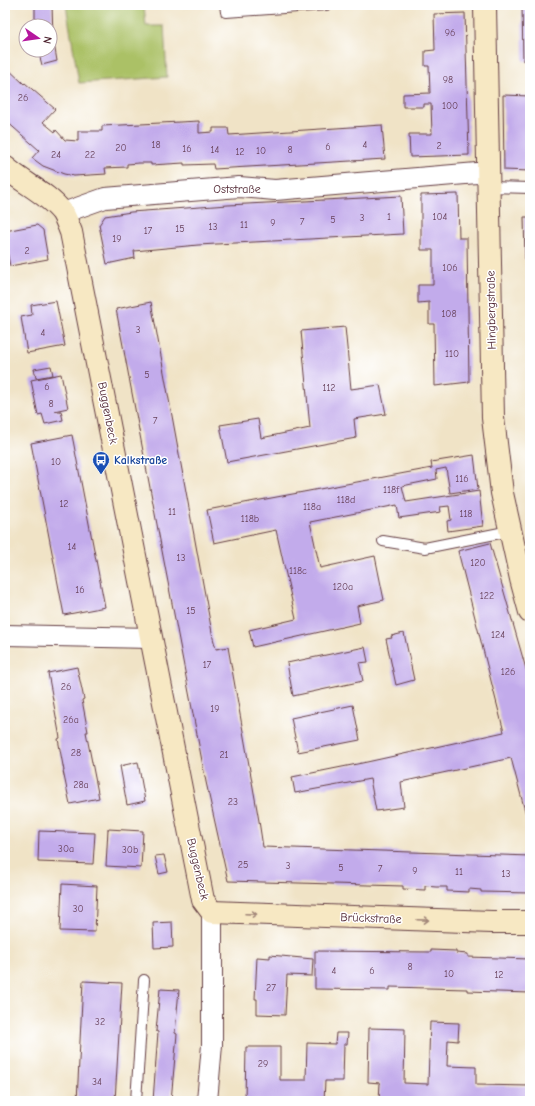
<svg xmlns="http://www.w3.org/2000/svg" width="535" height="1106" viewBox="0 0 535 1106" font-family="'Comic Neue',sans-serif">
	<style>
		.green { fill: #abc166; stroke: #7a7048 }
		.building { fill: #c2abeb }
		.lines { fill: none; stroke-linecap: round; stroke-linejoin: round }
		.lane-casing { stroke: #633c42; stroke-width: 12 }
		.street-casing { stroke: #633c42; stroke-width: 22 }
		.secondary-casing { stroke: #633c42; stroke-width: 24 }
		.lane { stroke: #fff; stroke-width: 10 }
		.street { stroke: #fff; stroke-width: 20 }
		.secondary { stroke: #f7e8c3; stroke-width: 22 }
		.oneway { stroke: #a08477 }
		.labels { text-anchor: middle; stroke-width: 3; stroke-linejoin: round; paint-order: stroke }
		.number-label { font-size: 10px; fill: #68425b }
		.street-label { font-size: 12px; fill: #4a1f2b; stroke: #fff }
		.transit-label { font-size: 12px; font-weight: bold; fill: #164399; stroke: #fff; text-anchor: start }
	</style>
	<rect width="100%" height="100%" fill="#fff"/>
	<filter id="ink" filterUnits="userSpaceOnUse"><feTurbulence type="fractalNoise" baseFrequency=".025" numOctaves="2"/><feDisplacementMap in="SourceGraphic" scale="8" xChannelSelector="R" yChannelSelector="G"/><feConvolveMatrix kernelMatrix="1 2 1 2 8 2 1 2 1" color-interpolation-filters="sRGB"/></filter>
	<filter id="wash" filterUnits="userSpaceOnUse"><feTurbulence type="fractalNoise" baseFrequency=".012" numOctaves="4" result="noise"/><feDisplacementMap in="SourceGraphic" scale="16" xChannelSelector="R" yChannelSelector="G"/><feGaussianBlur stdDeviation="0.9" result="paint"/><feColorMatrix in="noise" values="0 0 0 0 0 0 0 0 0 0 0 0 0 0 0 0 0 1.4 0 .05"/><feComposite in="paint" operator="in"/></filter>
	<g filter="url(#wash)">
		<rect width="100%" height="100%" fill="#f0e3c6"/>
		<!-- green -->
		<path class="green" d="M66,5H144L146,26H164L167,77L79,83Z"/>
		<g id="blocks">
			<!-- building -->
			<path class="building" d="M35,5H52L53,37L57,61L42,65L38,50H50V26H35Z
				M522,5H530V61H523Z
				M465,13L469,155L410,157L409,134H432L431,104H424V107H403V94L430,93L429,66H425V51L435,50L434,14Z
				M5,66L24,84L25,83L55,109L43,122L55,132L56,130L65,140L78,141V131H102V126L199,121V133L213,132V128H228L229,135L382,125L385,159L214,169L213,164L184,165V163L151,165V163H139L127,164V167L105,168L106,174L74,176L64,174L43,166L32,158L39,150L5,120Z
				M503,95L530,96V171L504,170Z
				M458,194L459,238H467L469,382L435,386L434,324H429V302L418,303V285H433V250H421V195Z
				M401,196L403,234L198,245L134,251L135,258L107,264L99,225L105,216L131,212L228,205Z
				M524,217H530V260H525Z
				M37,225L43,230L48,259L10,266L5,241V231Z
				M56,301L65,346L27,353L21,317L32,315L31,305Z
				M151,302L213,638L216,649L228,647L259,821L263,847L530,856V893L481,892V890L469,889V892L447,891V887H436L425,886V890L403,889V886L228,881L206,782L116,309Z
				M345,327L351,389L380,385L386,414L354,419L356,438L227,462L220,425L258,419L261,438L310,428L301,331Z
				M51,366L53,375L36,378L34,369Z
				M61,374L68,408L54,411H61L63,420L45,424L42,414L38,415L31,380Z
				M72,435L105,607L64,615L31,443Z
				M474,455L478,489L450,493L446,468L436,470L437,479L402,486L406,502L479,491L483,526L448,531L447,521L451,520L449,506L440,507L441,512L399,518L397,505L310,522L320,568L375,556L384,600L357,606L360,623L253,647L249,630L296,619L276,530L214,543L207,510L432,468L431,462Z
				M490,543L530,683V830L511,758L401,782L404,807L376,811L370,779L295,793L292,777L367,762L504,732L458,551Z
				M404,633L414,680L396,685L386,639L392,638L391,636Z
				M365,647L368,662L359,663L363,681L293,696L287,663Z
				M77,667L84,699L82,700L88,732H86L99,798L70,804L63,771H64L58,739L60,738L48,673Z
				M353,705L360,740L298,752L291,718Z
				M138,762L145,801L127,805L120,766Z
				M108,829L143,831L141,868L106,866Z
				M39,831L95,833L93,864L38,862Z
				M164,855L168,872L159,874L155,856Z
				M62,884L97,886L95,932L60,931Z
				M172,922L173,947L154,948L153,923Z
				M431,950L456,951V953L468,954V957L530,959V993L467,991V989L390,987V990L315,989V951L431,952Z
				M270,955L313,959L312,976L287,975L285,1015L257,1014V999H255L257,957L270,958Z
				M83,981L122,983L115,1101H77Z
				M160,989L179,990L175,1033L177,1034L171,1101H153L158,1032L156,1031Z
				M430,1022L459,1023L458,1041L448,1040L447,1066L476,1067V1085L530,1086V1101L379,1100L380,1083L368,1082L369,1028L405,1029L404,1083L428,1084Z
				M336,1033H348L347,1044H344L343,1081H325L324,1101H245L246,1047H280V1080H306L307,1043L335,1044Z"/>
		</g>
	</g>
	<g filter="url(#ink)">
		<use href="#blocks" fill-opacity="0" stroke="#633c42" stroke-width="1"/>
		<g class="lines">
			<defs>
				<path id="lane" d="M225,5L226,12L326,5
					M489,187L530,188
					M383,541L425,548L510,531
					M136,1101L144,980"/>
				<path id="street" d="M63,213L105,198L239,187L275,190L489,172
					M5,635L151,638
					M207,1101L212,1045V912"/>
				<path id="secondary" d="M485,5L493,418L502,493L521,579L530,612
					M5,167C23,183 47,193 62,212C66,218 68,225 71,232L203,900L212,912L492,922H530"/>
			</defs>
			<!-- lane casing -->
			<use href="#lane" class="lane-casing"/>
			<!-- street casing -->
			<use href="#street" class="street-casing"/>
			<!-- secondary casing -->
			<use href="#secondary" class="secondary-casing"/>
			<!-- lane -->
			<use href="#lane" class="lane"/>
			<!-- street -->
			<use href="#street" class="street"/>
			<!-- secondary -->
			<use href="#secondary" class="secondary"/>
		</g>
		<!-- one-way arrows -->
		<defs><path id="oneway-shaft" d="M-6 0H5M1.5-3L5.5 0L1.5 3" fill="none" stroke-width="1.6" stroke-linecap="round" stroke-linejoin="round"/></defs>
		<g class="oneway">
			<use href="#oneway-shaft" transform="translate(251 914) rotate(2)"/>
			<use href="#oneway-shaft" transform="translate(423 920) rotate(2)"/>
		</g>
	</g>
	<!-- icons -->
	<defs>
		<symbol id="bus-pin" viewBox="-11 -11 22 30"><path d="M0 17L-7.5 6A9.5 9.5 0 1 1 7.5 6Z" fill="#1a4fb4" stroke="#fff"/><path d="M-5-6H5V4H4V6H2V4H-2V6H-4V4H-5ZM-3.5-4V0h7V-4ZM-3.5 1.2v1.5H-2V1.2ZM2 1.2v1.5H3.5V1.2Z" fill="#fff"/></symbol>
	</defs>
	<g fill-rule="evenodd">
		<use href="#bus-pin" x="91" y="450" width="20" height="27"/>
	</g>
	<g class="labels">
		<!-- number labels -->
		<g class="number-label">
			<text x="450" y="36">96</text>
			<text x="448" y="83">98</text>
			<text x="23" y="101">26</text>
			<text x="450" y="109">100</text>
			<text x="156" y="148">18</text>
			<text x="365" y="148">4</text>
			<text x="439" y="149">2</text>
			<text x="328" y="150">6</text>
			<text x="121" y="151">20</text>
			<text x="187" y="152">16</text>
			<text x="215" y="153">14</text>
			<text x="290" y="153">8</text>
			<text x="261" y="154">10</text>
			<text x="240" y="155">12</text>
			<text x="56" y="158">24</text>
			<text x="90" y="158">22</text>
			<text x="389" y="220">1</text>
			<text x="440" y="220">104</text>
			<text x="362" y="221">3</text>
			<text x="333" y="223">5</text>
			<text x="302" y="225">7</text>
			<text x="273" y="226">9</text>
			<text x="244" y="228">11</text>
			<text x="213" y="230">13</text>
			<text x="180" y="232">15</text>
			<text x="148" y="234">17</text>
			<text x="117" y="242">19</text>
			<text x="27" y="254">2</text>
			<text x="450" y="271">106</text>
			<text x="449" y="317">108</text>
			<text x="138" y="333">3</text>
			<text x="43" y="336">4</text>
			<text x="452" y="357">110</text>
			<text x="147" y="378">5</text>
			<text x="47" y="390">6</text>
			<text x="329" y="391">112</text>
			<text x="51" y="407">8</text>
			<text x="155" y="424">7</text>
			<text x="56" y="465">10</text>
			<text x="462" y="482">116</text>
			<text x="391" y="493">118f</text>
			<text x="346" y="503">118d</text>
			<text x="64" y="507">12</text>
			<text x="312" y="510">118a</text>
			<text x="172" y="515">11</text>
			<text x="466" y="517">118</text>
			<text x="250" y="522">118b</text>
			<text x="72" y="550">14</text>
			<text x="181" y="561">13</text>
			<text x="478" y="566">120</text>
			<text x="298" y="574">118c</text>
			<text x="343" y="590">120a</text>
			<text x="80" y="593">16</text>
			<text x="487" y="599">122</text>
			<text x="191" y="614">15</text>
			<text x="498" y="638">124</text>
			<text x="207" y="668">17</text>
			<text x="508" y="675">126</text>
			<text x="66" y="690">26</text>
			<text x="215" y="712">19</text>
			<text x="71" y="723">26a</text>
			<text x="76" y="756">28</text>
			<text x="224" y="758">21</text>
			<text x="81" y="788">28a</text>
			<text x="233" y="805">23</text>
			<text x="66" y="852">30a</text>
			<text x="130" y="853">30b</text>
			<text x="243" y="868">25</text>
			<text x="288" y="869">3</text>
			<text x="341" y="871">5</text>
			<text x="380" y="872">7</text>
			<text x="415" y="874">9</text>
			<text x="459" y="875">11</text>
			<text x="506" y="877">13</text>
			<text x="78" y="912">30</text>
			<text x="410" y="970">8</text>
			<text x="334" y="974">4</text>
			<text x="372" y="974">6</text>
			<text x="449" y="977">10</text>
			<text x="499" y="978">12</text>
			<text x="271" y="991">27</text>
			<text x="100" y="1025">32</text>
			<text x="263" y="1067">29</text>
			<text x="97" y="1085">34</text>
		</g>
		<!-- street labels -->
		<g class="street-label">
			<text x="237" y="193">Oststraße</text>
			<text transform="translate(491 310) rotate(-91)" y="4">Hingbergstraße</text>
			<text transform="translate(108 413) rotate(79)" y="4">Buggenbeck</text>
			<text transform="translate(198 869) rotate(77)" y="4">Buggenbeck</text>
			<text transform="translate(371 918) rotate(2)" y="4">Brückstraße</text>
		</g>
		<!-- transit labels -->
		<g class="transit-label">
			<text x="114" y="464">Kalkstraße</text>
		</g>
	</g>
	<!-- margin -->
	<rect width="535" height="1106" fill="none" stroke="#fff" stroke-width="20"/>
	<!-- north arrow -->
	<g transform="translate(38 38) rotate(103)"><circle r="19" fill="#ffffff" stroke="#b7a5aa"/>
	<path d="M0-3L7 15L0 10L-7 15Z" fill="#b5179e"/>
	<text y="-6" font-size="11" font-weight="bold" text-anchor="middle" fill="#4a1f2b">N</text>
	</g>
</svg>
